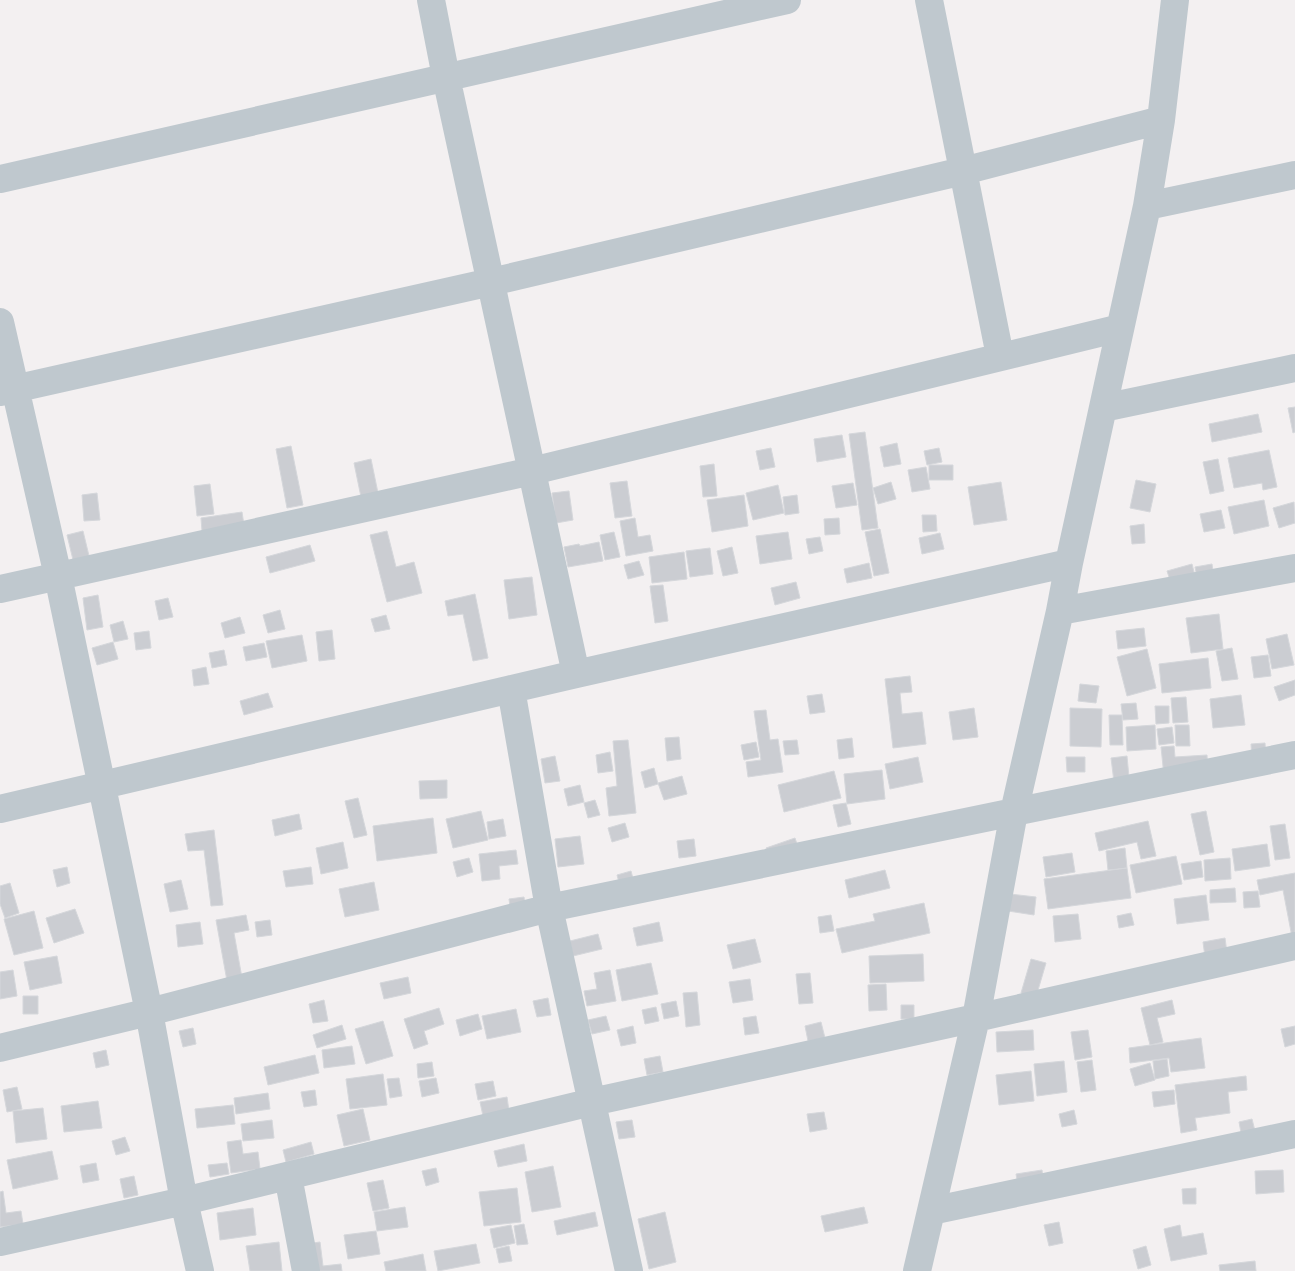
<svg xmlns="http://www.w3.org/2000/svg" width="1295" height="1271" viewBox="0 0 1295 1271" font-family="'Work Sans',sans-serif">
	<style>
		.building { fill: #cbcdd2; stroke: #d5d7db }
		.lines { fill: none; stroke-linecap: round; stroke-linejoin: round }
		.minor { stroke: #bfc8ce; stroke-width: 28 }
	</style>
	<rect width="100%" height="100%" fill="#f3f0f1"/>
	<!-- building -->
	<path class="building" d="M1295,407V432L1293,433L1288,408Z
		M1258,414L1262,432L1212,442L1209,424Z
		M865,432L878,528L862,530L849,434Z
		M842,435L846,457L817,462L814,439Z
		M897,443L901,464L884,467L880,447Z
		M291,446L303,505L287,508L276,449Z
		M771,448L775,467L760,470L756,451Z
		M939,448L942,462L927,465L924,451Z
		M1269,450L1277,487L1263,490L1262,483L1234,488L1228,458Z
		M371,459L378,493L361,497L354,463Z
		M1218,459L1224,491L1210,494L1203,462Z
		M714,464L717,496L703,497L700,466Z
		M929,465H953V480H929Z
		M926,467L930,489L912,492L908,470Z
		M1136,480L1156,484L1150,512L1130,508Z
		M627,481L632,516L615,518L610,483Z
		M891,482L896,499L878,504L873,488Z
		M1001,482L1007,520L974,525L968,487Z
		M853,483L857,505L836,508L832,486Z
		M210,484L214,514L197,516L194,486Z
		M778,485L784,513L753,520L746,493Z
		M569,491L573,520L556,523L552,493Z
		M97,493L100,520L84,521L82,495Z
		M744,495L748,526L712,532L707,500Z
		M797,495L799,513L785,515L783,497Z
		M1264,500L1269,526L1234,534L1228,507Z
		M1294,502L1295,523L1279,528L1273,508Z
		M1221,510L1225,528L1204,532L1200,514Z
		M242,512L244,525L202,531L201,518Z
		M922,515H936L937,531L923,532Z
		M635,518L638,537L650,535L653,551L626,556L620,521Z
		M839,518L840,534L825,535L824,519Z
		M1144,524L1145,543L1132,544L1130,526Z
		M880,529L889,573L874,576L865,532Z
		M83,531L90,560L74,564L67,535Z
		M387,531L396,567L414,562L422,593L387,602L370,535Z
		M614,532L620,557L605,560L600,535Z
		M788,532L792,559L760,564L756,536Z
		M940,533L944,549L922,554L919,538Z
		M820,537L823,551L809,554L806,539Z
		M599,542L603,561L568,567L564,547L579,544L580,546Z
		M310,545L315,561L270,573L266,557Z
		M732,547L738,573L723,576L717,551Z
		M710,548L713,574L690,577L686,551Z
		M684,552L687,579L652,583L649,557Z
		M639,561L644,575L628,579L624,565Z
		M869,563L872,578L847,583L844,569Z
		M1192,564L1196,580L1172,586L1167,571Z
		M1212,564L1214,579L1198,582L1195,567Z
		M532,577L537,615L509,619L504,580Z
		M796,582L800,598L775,605L771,588Z
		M663,585L668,621L655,623L650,586Z
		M475,594L488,658L473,661L463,614L448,616L445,601Z
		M98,595L103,627L87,630L83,598Z
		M168,598L173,617L159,620L155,601Z
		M280,610L285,629L268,633L263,615Z
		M1219,614L1223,649L1191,653L1186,618Z
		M386,615L390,629L375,632L371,619Z
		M240,617L245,633L225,638L221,623Z
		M123,621L128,639L114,642L110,625Z
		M1144,628L1146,646L1118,649L1116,631Z
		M332,630L335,659L319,661L316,632Z
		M149,631L151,648L136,650L134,633Z
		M1287,634L1294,665L1272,669L1266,639Z
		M302,635L307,661L272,668L266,641Z
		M113,642L118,659L97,665L92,648Z
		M264,643L267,657L246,661L243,647Z
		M1232,648L1238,679L1222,681L1216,651Z
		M1147,649L1156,688L1127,696L1117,657Z
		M224,650L227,665L212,668L209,653Z
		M1268,655L1271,676L1254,678L1251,657Z
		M1208,658L1211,688L1162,693L1159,664Z
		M206,667L209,684L194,686L192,670Z
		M910,676L912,692L900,693L902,714L922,712L926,744L893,748L885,679Z
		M1295,680V695L1279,701L1274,687Z
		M1080,684L1099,686L1096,703L1078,701Z
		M268,693L273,707L244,715L240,701Z
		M822,694L825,712L810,714L807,696Z
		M1241,695L1245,725L1213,728L1210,699Z
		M1186,697L1188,722L1173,723L1171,698Z
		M1136,703L1138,719L1123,720L1121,704Z
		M1155,706H1169V723L1156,724Z
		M974,708L978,737L953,740L949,712Z
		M1070,708L1102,709L1101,747L1070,746Z
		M766,710L770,740L778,739L783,772L748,777L746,762L761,760L754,711Z
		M1109,715H1122L1123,745H1110Z
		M1155,725L1156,749L1127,751L1126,727Z
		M1175,725H1189L1190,746H1176Z
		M1172,727L1174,743L1159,745L1157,729Z
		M679,737L681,759L667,761L665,738Z
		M852,738L854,757L839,759L837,740Z
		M628,740L636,813L609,816L606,788L617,786L613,741Z
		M797,740L799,754L785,755L783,741Z
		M756,742L759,757L744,760L741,745Z
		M1265,743L1266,758L1252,759L1251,744Z
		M1174,746L1175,757L1207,755L1208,772L1164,776L1161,747Z
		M610,752L613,771L598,773L596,755Z
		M555,756L560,781L545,783L541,759Z
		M1127,756L1130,788L1115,790L1111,758Z
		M918,757L923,782L890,789L885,764Z
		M1066,757H1085V772H1067Z
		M654,768L658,784L645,788L641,772Z
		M882,770L885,799L847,804L844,774Z
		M834,771L841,798L784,812L778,785Z
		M682,776L687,794L664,800L658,783Z
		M447,780V798L420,799L419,781Z
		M580,785L584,802L568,806L564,789Z
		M358,798L367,835L354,838L345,801Z
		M595,800L600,815L588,818L584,803Z
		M846,803L851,824L838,827L833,805Z
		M481,811L488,840L453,848L446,819Z
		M1206,811L1214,852L1200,855L1191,814Z
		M299,814L302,829L275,836L272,820Z
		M433,818L437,853L377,861L373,826Z
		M503,819L506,836L489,839L487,822Z
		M1148,821L1156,856L1141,859L1137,842L1099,851L1095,833Z
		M625,823L629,837L612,842L608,828Z
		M1285,824L1290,858L1275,860L1270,826Z
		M214,830L223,905L211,906L204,850L188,851L185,834Z
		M580,836L584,864L558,867L555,839Z
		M795,838L800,853L771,862L766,848Z
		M694,839L696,856L679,858L677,841Z
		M343,842L348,868L321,874L316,848Z
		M1267,844L1270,866L1235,871L1232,849Z
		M1125,848L1127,868L1108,870L1106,851Z
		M516,850L518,864L499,866L500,879L482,881L479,854Z
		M1072,853L1075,872L1046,877L1043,857Z
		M1176,856L1182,884L1136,893L1130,865Z
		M469,858L473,872L457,877L453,862Z
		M1230,858L1231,879L1205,881L1204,860Z
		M1201,861L1203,877L1184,880L1181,864Z
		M67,867L70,883L57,887L53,870Z
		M311,867L313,884L286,887L283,871Z
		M1127,868L1131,898L1048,909L1044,879Z
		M885,870L890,888L849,898L845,880Z
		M631,871L635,886L621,890L617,875Z
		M1295,873V936L1292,937L1283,890L1260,895L1257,880Z
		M181,880L188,909L170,912L164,884Z
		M374,882L379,910L345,917L339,889Z
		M10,883L19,913L5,918L0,904V886Z
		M1235,888L1236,902L1210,903V890Z
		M1258,891L1260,907L1244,908L1243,892Z
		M1010,894L1036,897L1034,915L1008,911Z
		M1206,895L1209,920L1177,924L1174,899Z
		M524,897L526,913L511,914L509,899Z
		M924,903L930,933L842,953L836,929L875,921L873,914Z
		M75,909L84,933L54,943L46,918Z
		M34,911L43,948L14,955L4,919Z
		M1131,913L1134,925L1119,928L1117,916Z
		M1078,914L1081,939L1055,942L1053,916Z
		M246,915L249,930L234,933L242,978L227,981L216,920Z
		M831,915L834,931L820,933L818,917Z
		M270,920L272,935L257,937L255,922Z
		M200,922L203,944L178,947L176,925Z
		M659,922L663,941L637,946L633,928Z
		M598,934L602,949L573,956L570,941Z
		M1225,938L1227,953L1205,957L1203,942Z
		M755,939L761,962L733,969L727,945Z
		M923,954L924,981L870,983L869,956Z
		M57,956L62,983L30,990L24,962Z
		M1031,959L1046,963L1036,997L1021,993Z
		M651,963L658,994L622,1001L616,970Z
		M13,970L17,996L0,999V972Z
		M610,970L616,1001L587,1006L584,991L597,989L594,973Z
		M810,973L813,1003L799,1004L796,974Z
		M408,977L411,993L384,999L380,983Z
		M750,979L753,1000L733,1003L729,982Z
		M886,984L887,1010L869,1011L868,985Z
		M697,992L700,1025L686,1027L683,993Z
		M23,996H38V1014H23Z
		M548,998L551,1015L537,1017L533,1001Z
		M324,1000L328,1021L313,1023L309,1004Z
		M1172,1000L1175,1014L1157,1018L1163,1042L1150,1045L1141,1008Z
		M676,1001L679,1016L664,1019L661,1004Z
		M901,1005H914V1019H901Z
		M656,1007L659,1021L645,1024L642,1010Z
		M439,1008L444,1024L424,1031L428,1044L414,1049L404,1019Z
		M516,1009L521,1032L487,1039L482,1016Z
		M478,1014L482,1029L460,1036L456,1020Z
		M606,1016L610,1030L592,1034L588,1020Z
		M756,1016L759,1033L745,1035L743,1018Z
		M383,1021L393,1056L366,1064L355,1029Z
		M821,1022L825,1038L808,1041L805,1026Z
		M342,1025L346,1039L317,1048L313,1035Z
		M633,1026L636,1043L621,1046L617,1030Z
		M1295,1026V1044L1285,1047L1281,1029Z
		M193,1028L196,1044L183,1047L179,1031Z
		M1033,1030L1034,1050L997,1052L996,1032Z
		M1088,1030L1092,1057L1075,1060L1071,1032Z
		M1201,1038L1205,1068L1171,1072L1169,1058L1130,1063L1129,1048Z
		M352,1046L355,1064L324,1068L322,1050Z
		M106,1050L109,1065L96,1068L93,1053Z
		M315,1055L319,1073L268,1085L264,1067Z
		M660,1056L663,1072L647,1075L644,1059Z
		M1167,1059L1169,1076L1155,1079L1153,1061Z
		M1092,1060L1096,1090L1081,1092L1077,1062Z
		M1064,1061L1067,1092L1037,1096L1034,1064Z
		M432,1062L434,1076L418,1078L417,1064Z
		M1150,1063L1155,1080L1135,1086L1130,1069Z
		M1031,1071L1034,1101L999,1105L996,1075Z
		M383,1074L387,1105L350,1109L346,1079Z
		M1246,1076L1247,1090L1228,1092L1230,1113L1195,1118L1197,1130L1181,1133L1175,1085Z
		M399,1078L402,1096L390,1098L387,1079Z
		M436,1078L439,1093L422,1097L419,1081Z
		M493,1081L496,1096L478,1100L475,1084Z
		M17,1087L22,1109L7,1112L3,1090Z
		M315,1090L317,1105L304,1107L301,1092Z
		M1174,1090L1175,1104L1154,1107L1152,1092Z
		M268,1093L270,1109L236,1114L234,1098Z
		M507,1097L509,1111L483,1116L480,1102Z
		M98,1101L102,1128L64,1132L61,1106Z
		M233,1105L235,1124L197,1128L195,1109Z
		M43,1108L47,1139L16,1143L13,1111Z
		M363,1109L370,1140L344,1146L337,1115Z
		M1074,1110L1077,1124L1062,1127L1059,1114Z
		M824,1112L827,1129L810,1132L807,1114Z
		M1252,1119L1256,1135L1242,1138L1239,1122Z
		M272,1120L274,1138L243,1141L241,1124Z
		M632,1120L635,1137L619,1139L616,1122Z
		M125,1137L130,1151L116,1155L112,1141Z
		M241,1140L243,1154L258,1152L260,1169L231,1173L227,1142Z
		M311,1142L314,1154L286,1162L283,1150Z
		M524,1144L527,1161L498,1167L494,1151Z
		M52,1151L58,1179L13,1189L7,1160Z
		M96,1163L99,1180L83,1183L80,1166Z
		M227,1163L229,1174L210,1177L208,1165Z
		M553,1166L561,1207L532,1212L525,1172Z
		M436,1168L439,1182L426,1186L422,1171Z
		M1042,1170L1044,1187L1019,1191L1016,1174Z
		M1283,1170L1284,1192L1256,1194L1255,1171Z
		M134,1176L138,1195L124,1198L120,1179Z
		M383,1180L389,1208L373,1211L367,1183Z
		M517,1188L521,1222L484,1226L479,1192Z
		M1196,1188V1204H1183L1182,1189Z
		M3,1191L6,1213L21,1211L23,1224L0,1227V1192Z
		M405,1207L408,1227L377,1231L374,1212Z
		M864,1207L868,1223L825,1232L821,1216Z
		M253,1208L256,1235L220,1240L217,1213Z
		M595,1212L598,1226L557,1235L554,1221Z
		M665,1212L676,1262L649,1269L638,1219Z
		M1059,1222L1063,1243L1049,1246L1044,1225Z
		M524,1224L528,1244L517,1245L514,1226Z
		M511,1225L515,1243L494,1248L490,1229Z
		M1180,1225L1182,1237L1203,1233L1207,1254L1171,1261L1164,1229Z
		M376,1231L380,1254L348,1259L344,1235Z
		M279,1242L282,1271H250L246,1246Z
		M320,1242L323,1266L341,1264L342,1271H309L306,1244Z
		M476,1244L480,1263L438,1271L434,1251Z
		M509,1246L512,1261L499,1263L496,1249Z
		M1146,1246L1151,1265L1138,1269L1133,1250Z
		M423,1254L426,1271H386L384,1262Z
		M1255,1261L1256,1271H1220L1219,1265Z"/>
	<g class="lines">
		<!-- minor -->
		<path class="minor" d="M431,0L446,77L576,674
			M929,0L1000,356
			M0,179L787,0
			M1147,206L1295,175
			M0,322L58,576L149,1012L184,1201L200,1271
			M0,392L491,282L963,171L1161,120
			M1103,408L1295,368
			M0,589L532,471L1120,328
			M1060,611L1295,568
			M511,689L549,908L629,1271
			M0,809L576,674L1069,563
			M0,1048L149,1012L549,908L1014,812L1295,755
			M288,1176L306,1271
			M931,1211L1295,1134
			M0,1242L184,1201L592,1102L976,1018L1295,946
			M917,1271L976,1018L1014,812L1060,611L1069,563L1147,206L1161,120L1175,0"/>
	</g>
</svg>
